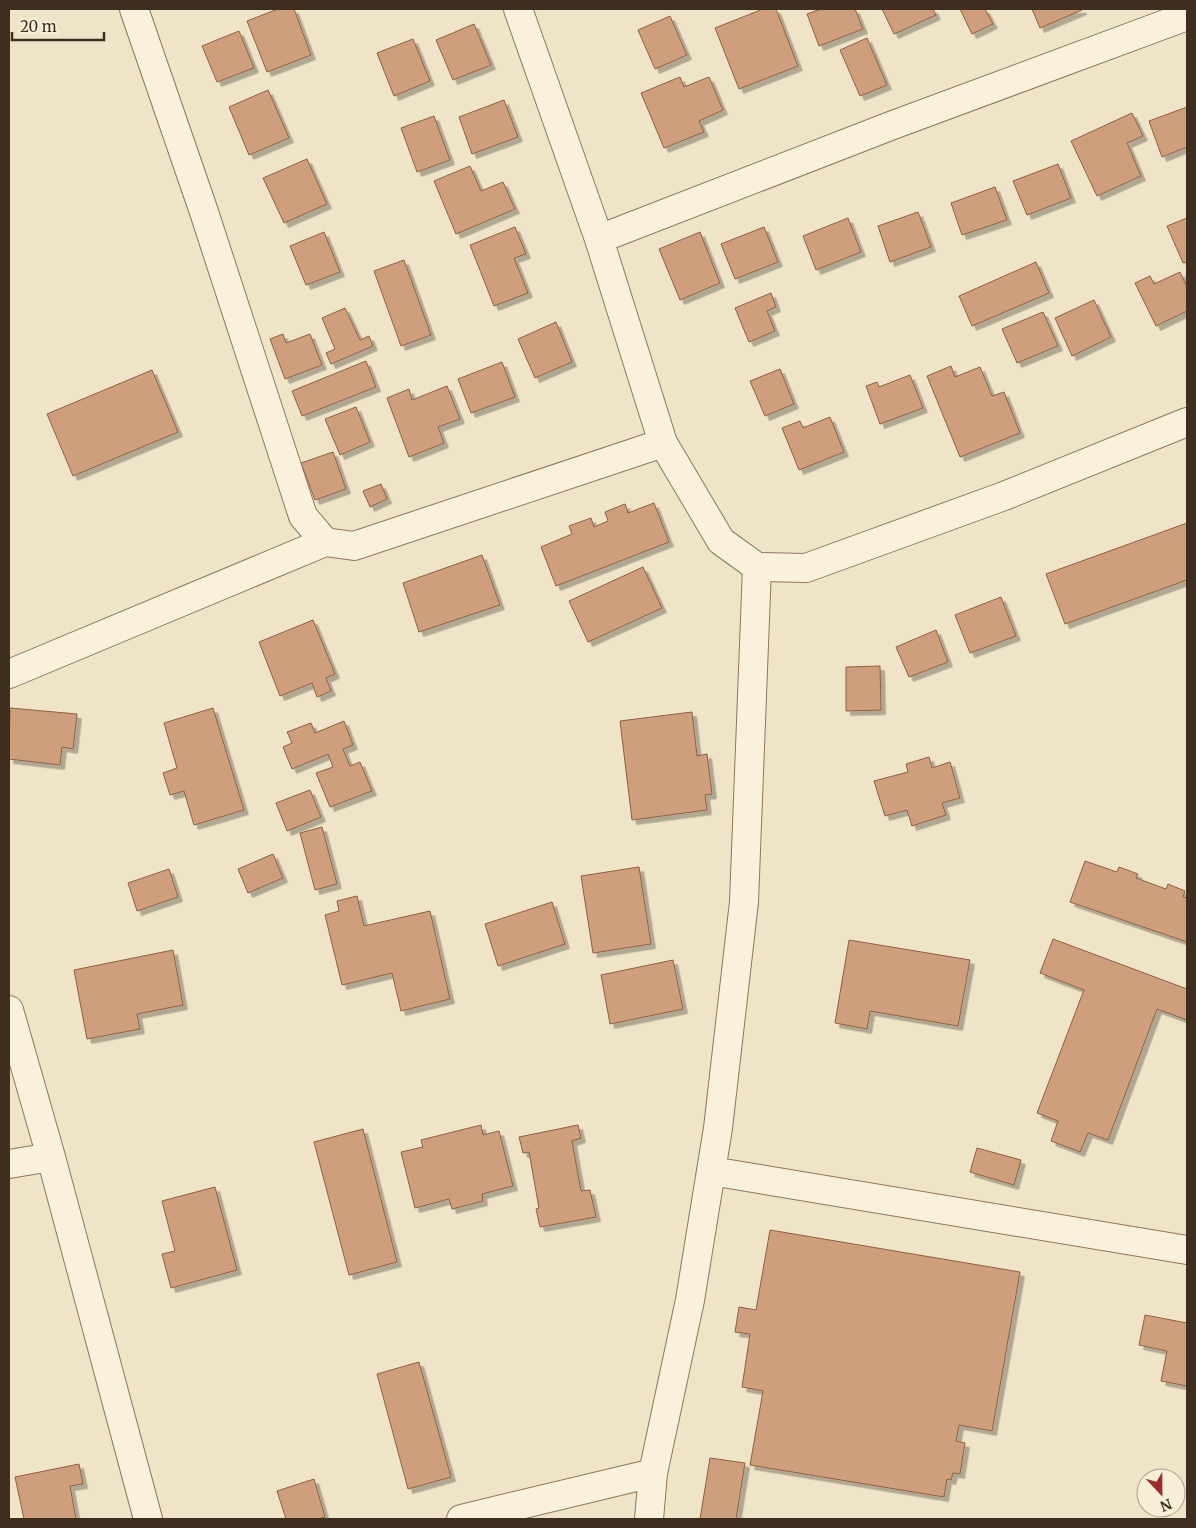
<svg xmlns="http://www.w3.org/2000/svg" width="1196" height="1528" viewBox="0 0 1196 1528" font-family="Merriweather,serif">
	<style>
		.building { fill: #cf9f7d; stroke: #8d5f41; filter: url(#shadow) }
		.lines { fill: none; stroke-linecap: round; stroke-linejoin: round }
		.minor-casing { stroke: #8d765c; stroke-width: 30 }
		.minor { stroke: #faf1dc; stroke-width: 28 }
	</style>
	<defs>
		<filter id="shadow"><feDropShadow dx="4.5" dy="4.5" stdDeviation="0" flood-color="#0004"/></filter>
	</defs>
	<rect width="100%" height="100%" fill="#f0e4c8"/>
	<!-- building -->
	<path class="building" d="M278,9H294L311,55L267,72L247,21Z
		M763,9H776L798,66L739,89L715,28Z
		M821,9H855L863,29L819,46L807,14Z
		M882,9H933L936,15L894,34Z
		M960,9H985L993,24L972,34Z
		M1032,9H1082V10L1040,28Z
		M670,16L687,55L655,69L638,30Z
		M474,24L491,65L453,80L436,40Z
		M239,31L254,68L217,82L202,46Z
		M867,38L887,85L860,96L840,50Z
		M413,39L430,81L394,96L377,53Z
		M680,77L684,87L709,77L723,110L699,121L704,132L664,148L641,93Z
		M268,90L289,138L249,155L229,107Z
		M504,100L518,137L472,154L459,117Z
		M1187,107V147L1162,157L1149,121Z
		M1132,113L1143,136L1127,143L1141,176L1097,196L1071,141Z
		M434,116L450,160L417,172L401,128Z
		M307,159L327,204L284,223L263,178Z
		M1058,164L1071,198L1027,215L1013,181Z
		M470,166L481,191L503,182L515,209L456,234L434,181Z
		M995,187L1007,220L962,235L951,203Z
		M918,212L931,247L890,262L878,226Z
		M848,218L861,252L816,270L803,236Z
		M1187,218V262L1183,263L1167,226Z
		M515,227L526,254L514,258L528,293L494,306L470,245Z
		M764,227L778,262L735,279L721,244Z
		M324,232L340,272L306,285L290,246Z
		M700,232L720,283L680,300L659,249Z
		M404,260L431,335L401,346L374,271Z
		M1036,262L1049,293L972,326L959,296Z
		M1180,272L1187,287V311L1156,326L1135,283L1150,276L1154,284Z
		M771,293L776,307L767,311L775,331L749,342L735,308Z
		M1094,300L1111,337L1072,356L1055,318Z
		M345,308L360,340L369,336L373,346L331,364L326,353L335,349L322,318Z
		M1043,312L1058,346L1017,363L1002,329Z
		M556,322L572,362L535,378L518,339Z
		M283,334L286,343L310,334L322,365L285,379L270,339Z
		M366,361L376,387L302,416L292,391Z
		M502,362L515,397L471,413L458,379Z
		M951,366L955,377L980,367L992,396L1004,392L1020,433L960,457L927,376Z
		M780,369L794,404L765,416L750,381Z
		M152,370L178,432L73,476L47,414Z
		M910,375L923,408L880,424L866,386L877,382L879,387Z
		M447,386L460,419L438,427L444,443L409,457L387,398L409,389L412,400Z
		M356,407L370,442L340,455L325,419Z
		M830,417L844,452L799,470L782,428L800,421L803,428Z
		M333,452L346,489L315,500L301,463Z
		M381,484L387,499L370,507L363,491Z
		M654,503L669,542L556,586L541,547L572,534L569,526L591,518L594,527L608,521L605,512L625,504L628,513Z
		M1187,523V580L1065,624L1046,574Z
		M482,555L500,605L419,632L403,583Z
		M643,567L662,608L588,642L569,601Z
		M1001,597L1016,636L970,653L955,615Z
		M313,620L335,674L326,678L331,691L317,697L312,683L280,696L259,642Z
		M936,630L948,662L909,677L896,647Z
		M880,666L881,710L846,711V667Z
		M10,708L77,714L73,749L62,747L60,765L9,759Z
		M213,708L244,810L194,825L184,791L170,795L163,773L177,768L164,723Z
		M692,712L697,756L707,754L712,794L705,795L707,810L632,820L620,721Z
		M344,721L353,745L343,749L350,766L360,762L372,791L330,807L316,773L333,767L328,754L292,769L283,747L292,743L287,732L311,723L315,733Z
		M929,757L932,768L950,762L960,798L942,803L946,815L912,826L907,810L885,816L874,781L908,772L906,764Z
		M310,790L321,817L287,831L276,803Z
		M322,827L337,884L315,890L300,833Z
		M273,854L283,878L248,893L238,869Z
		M1085,861L1117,872L1119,867L1138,874L1136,878L1166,889L1168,884L1185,891L1183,897L1187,898V942L1070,902Z
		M639,867L651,944L593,953L581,876Z
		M169,869L178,897L137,911L128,883Z
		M357,896L364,926L430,911L450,999L401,1011L392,973L342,985L325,915L339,911L337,901Z
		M552,902L565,944L498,966L485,924Z
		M1053,939L1187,989V1020L1157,1009L1108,1140L1088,1133L1080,1152L1051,1141L1058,1121L1037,1113L1084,990L1040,973Z
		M849,940L970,960L958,1026L870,1011L867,1029L835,1023Z
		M173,950L183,1005L137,1014L140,1029L87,1039L74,970Z
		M673,960L683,1009L610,1024L601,975Z
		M481,1125L483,1135L499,1131L513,1186L482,1194L483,1201L452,1209L449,1199L415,1208L401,1152L423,1147L421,1140Z
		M578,1125L581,1138L572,1141L581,1191L590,1190L596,1217L540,1227L536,1209L539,1208L529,1152L523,1153L519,1137Z
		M363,1129L397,1262L349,1275L314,1142Z
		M977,1148L1021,1160L1014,1185L970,1172Z
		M215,1187L237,1270L171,1288L162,1254L175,1251L162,1201Z
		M770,1230L1020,1272L992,1431L959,1425L956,1441L965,1443L960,1474L953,1473L951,1480L947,1479L944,1497L750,1465L763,1391L742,1387L750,1334L735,1332L739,1307L756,1310Z
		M1145,1315L1187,1323V1386L1161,1381L1167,1351L1139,1345Z
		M419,1362L451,1477L408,1489L377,1374Z
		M710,1458L745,1463L736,1519H700Z
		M79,1464L83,1484L70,1486L76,1519H24L15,1477Z
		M314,1479L325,1517L317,1519H286L277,1491Z"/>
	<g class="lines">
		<defs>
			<path id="minor" d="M134,9L203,209L303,516L325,542L354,546L663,443
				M518,9L599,239L663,443L721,541L757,567L806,568L1004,496L1187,422
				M599,239L893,125L1187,16
				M9,674L325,542
				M9,1010L51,1157L148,1519
				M9,1164L51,1157
				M711,1171L1187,1250
				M461,1519L653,1473
				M649,1519L653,1473L690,1300L718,1128L744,902L757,567"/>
		</defs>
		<!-- minor casing -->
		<use href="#minor" class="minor-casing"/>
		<!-- minor -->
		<use href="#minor" class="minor"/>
	</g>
	<!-- border -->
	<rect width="1196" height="1528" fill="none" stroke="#3d2e20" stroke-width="20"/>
	<!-- north arrow -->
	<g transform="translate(1161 1493) rotate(158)"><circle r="24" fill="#f7eed8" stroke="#ada18e"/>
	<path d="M0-4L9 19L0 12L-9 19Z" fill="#9e2a2b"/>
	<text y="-8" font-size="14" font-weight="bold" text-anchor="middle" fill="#3d2e20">N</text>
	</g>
	<!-- scale -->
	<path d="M12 32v8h92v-8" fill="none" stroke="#3d2e20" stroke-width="2.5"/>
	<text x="20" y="32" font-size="15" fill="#3d2e20" stroke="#f7eed8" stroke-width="4" paint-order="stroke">20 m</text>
</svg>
